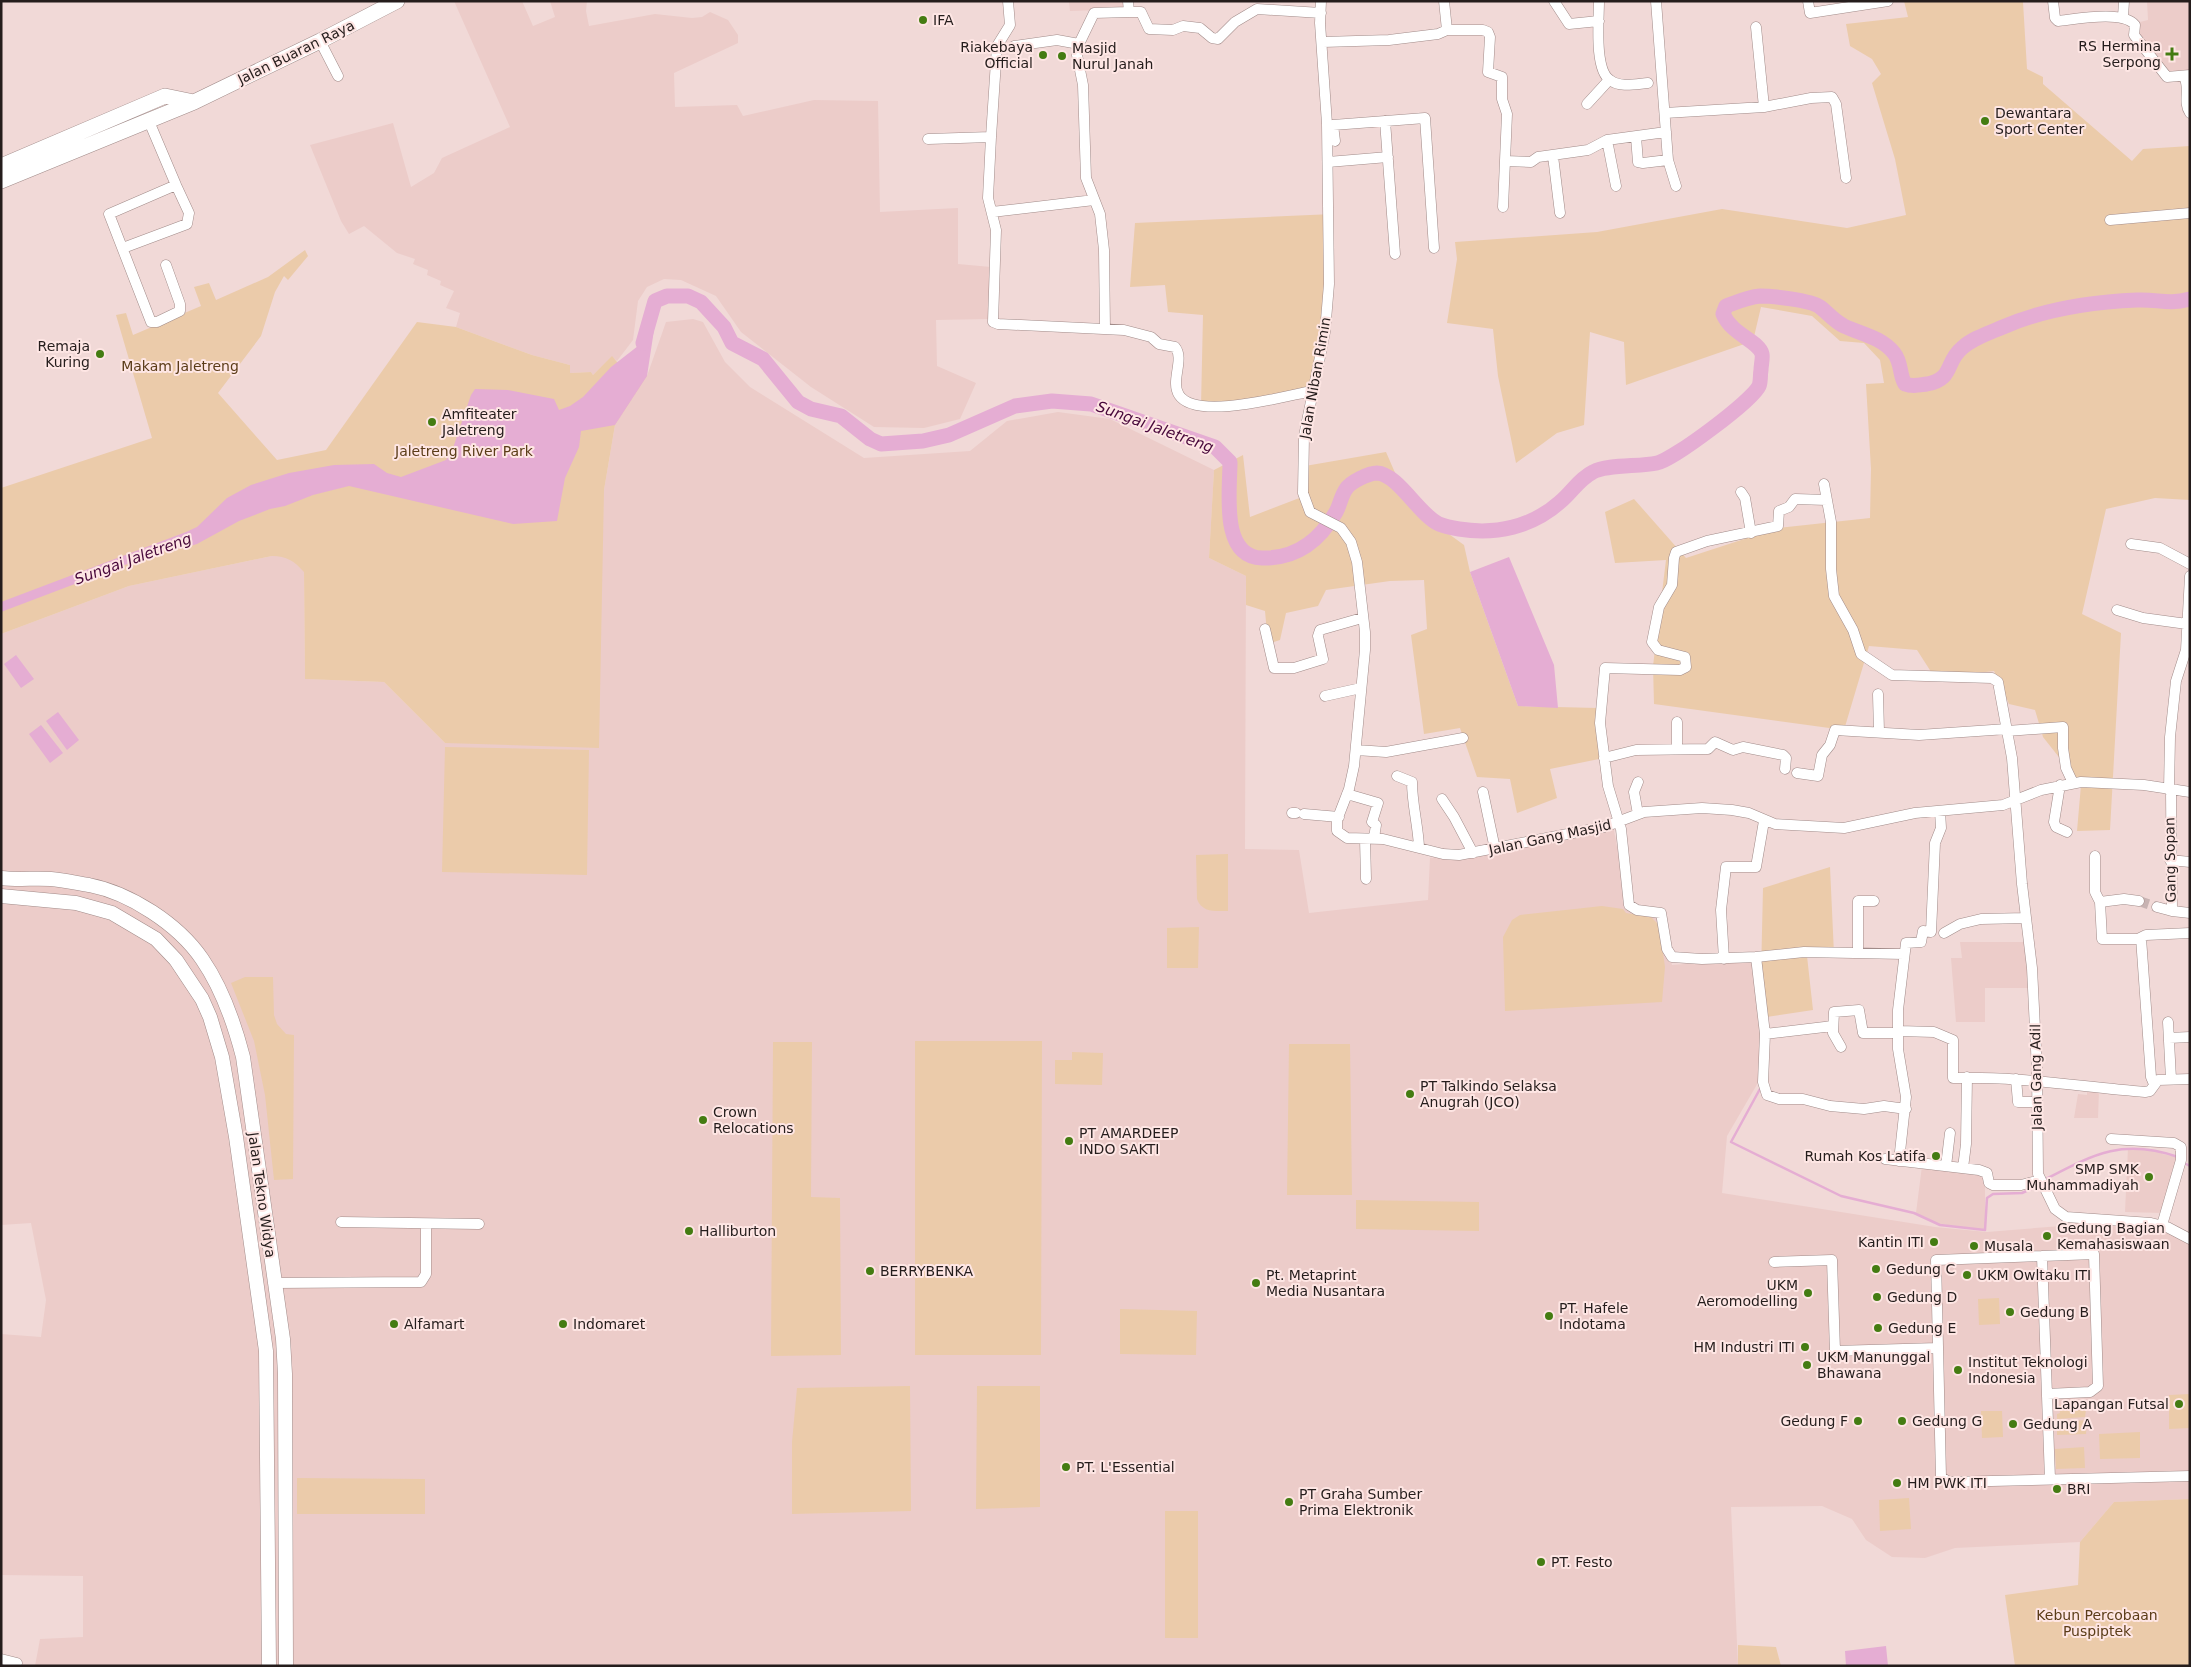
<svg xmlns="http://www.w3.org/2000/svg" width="2191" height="1667" viewBox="0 0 2191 1667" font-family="'DejaVu Sans',sans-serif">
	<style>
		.built { fill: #ecccc9 }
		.green { fill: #ebcbaa }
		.water { fill: #e5add3 }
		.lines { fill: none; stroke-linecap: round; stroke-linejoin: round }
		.stream { stroke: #e5add3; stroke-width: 2.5 }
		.river { stroke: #e5add3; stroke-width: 15 }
		.minor-tunnel { stroke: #c8b3b2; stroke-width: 10; stroke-dasharray: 10 5; stroke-linecap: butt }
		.minor-casing { stroke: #a18b89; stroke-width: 11 }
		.secondary-casing { stroke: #a18b89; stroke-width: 15 }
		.primary-casing { stroke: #a18b89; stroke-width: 16 }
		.minor { stroke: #fff; stroke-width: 10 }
		.secondary { stroke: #fff; stroke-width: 14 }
		.primary { stroke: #fff; stroke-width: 15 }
		.poi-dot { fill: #447c12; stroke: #fee6e4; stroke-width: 2 }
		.labels { text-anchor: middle; stroke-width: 4; stroke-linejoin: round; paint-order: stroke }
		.poi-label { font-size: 14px; fill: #251d1c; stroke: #fee6e4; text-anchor: start }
		.street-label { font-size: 14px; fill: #251d1c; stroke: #fee6e4 }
		.park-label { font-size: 14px; fill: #5b3c18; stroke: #fee6e4 }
		.water-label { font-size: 15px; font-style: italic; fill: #48083b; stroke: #fee6e4 }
	</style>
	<rect width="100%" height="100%" fill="#f1d9d7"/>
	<!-- built -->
	<path class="built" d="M454,1H522L533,26L555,17L550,1H587L586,11L589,26L655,14L692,18L702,17L710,12L728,20L738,35V43L674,73L675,107L737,105L743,116L814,100L878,101L880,212L958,208V264L991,267L989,319L936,320L937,366L976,383L960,419L924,428L874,427L811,387L741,332L716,296L681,280L664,279L647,287L638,301L633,340L617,361L612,357L593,375L591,372L570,373V365L532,355L456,327L460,313L446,308L454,291L440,285L441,281L427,275L428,270L413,264L415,259L397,253L364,226L349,234L341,221L310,145L393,123L411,187L434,173L442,158L510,127Z
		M1069,1H1129V9L1070,11Z
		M2147,1H2190V73L2173,75L2135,35L2136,23L2148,20Z
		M693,319L703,322L725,362L750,387L864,458L970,451L1007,421L1058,412L1110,419L1214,470L1209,558L1246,576L1245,849L1299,850L1309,913L1428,900L1430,858L1514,847L1613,825L1628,907L1660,918L1672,965L1761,958L1759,1081L1727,1136L1722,1193L1935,1227L1987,1232L2061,1226L2084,1220L2149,1221L2190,1241V1499L2114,1502L2080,1542L1955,1548L1925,1558L1892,1557L1866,1540L1852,1519L1822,1506L1731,1507L1738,1666H35L40,1639L83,1637V1576L1,1575V1334L41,1337L46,1300L31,1223L1,1225V634L129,586L272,556H284L295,562L304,571L305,679L384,682L445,743L604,490L615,425L647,376L666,322Z
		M1960,942H2028L2030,988H1985V1022H1956L1951,958H1962Z
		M2087,1090H2099L2098,1118H2074L2078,1094L2087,1095Z
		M2128,1148L2162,1152V1154L2178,1157L2176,1168L2172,1169L2171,1186L2163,1213L2125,1212Z
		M1922,1166L1985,1173V1230L1940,1224L1916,1213Z"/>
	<!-- green -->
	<path class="green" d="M1904,1L2023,2L2027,69L2043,77V84L2132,161L2143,149L2190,146V500L2155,498L2106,509L2082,614L2121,633L2110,830L2077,831L2081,785L2043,737L2035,710L2009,704L1994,671L1935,678L1917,650L1869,646L1844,730L1654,704L1653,666L1666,560L1615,563L1605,512L1634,499L1686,558L1778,528L1870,518L1871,469L1866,384L1884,383L1880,360L1864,343L1840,341L1812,316L1761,307L1753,341L1626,385L1624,342L1590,332L1584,425L1557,433L1516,463L1498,376L1493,329L1447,323L1457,259L1455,242L1597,232L1722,209L1847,228L1906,215L1895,159L1872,83L1881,74L1872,59L1850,46L1846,24L1908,17Z
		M1333,214L1329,294L1312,390L1201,406L1203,315L1168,312L1165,285L1130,287L1135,223Z
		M305,250L308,256L288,280L284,276L275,292L261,336L218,393L277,460L326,450L417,322L456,327L532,355L570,365V373L591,372L593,375L612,356L617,362L647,376L615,425L604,490L599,748L445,743L384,682L305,679L304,572C294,561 287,556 272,556L129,586L1,634V488L152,438L116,315L126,313L133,335L201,306L194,287L209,283L216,300L268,277Z
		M1386,452L1409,505L1464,545L1470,572L1518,706L1598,708L1599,759L1550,769L1557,798L1517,813L1510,779L1477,777L1460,728L1424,734L1411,635L1427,629L1424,580L1390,581L1326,590L1318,606L1286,613L1280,640L1268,644L1265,611L1246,605V576L1209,558L1214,470L1243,455L1250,517L1302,497L1305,466Z
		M445,747L589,750L587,875L442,872Z
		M1228,854V911C1216,911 1202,913 1197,899L1196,855Z
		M1830,867L1834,954L1807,956L1813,1010L1760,1018L1763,888Z
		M1602,906L1623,909L1626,913L1651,917L1659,925L1665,967L1662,1002L1505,1011L1503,937L1512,920L1520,915Z
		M1199,927L1198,968H1167V928Z
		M245,977H273L274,1015L277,1024L286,1034L294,1035L293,1179L274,1180L265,1095L254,1041L231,983Z
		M915,1041H1042L1041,1355H915Z
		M773,1042H812L811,1197L840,1198L841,1355L771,1356Z
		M1289,1044H1350L1352,1195H1287Z
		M1072,1052L1103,1053L1102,1085L1055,1084V1060H1072Z
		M1356,1200L1479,1202V1231L1356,1229Z
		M1999,1298L2000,1324L1979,1325L1978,1299Z
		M1120,1309L1197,1311L1196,1355L1120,1354Z
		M910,1386L911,1511L792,1514V1442L797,1388Z
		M977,1386H1040V1507L976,1509Z
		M2190,1394V1428L2169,1429V1395Z
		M2087,1403L2085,1417L2057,1419V1414L2060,1413L2059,1405Z
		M1981,1411H2002L2003,1437L1982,1438Z
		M2087,1420L2086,1434L2057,1435V1430H2060V1422Z
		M2140,1432V1458L2100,1459L2099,1434Z
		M2084,1447L2085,1468L2056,1469L2055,1449Z
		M297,1478L425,1479V1514H297Z
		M1909,1498L1911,1529L1880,1531L1879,1500Z
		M2190,1499V1666H2015L2005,1595L2078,1585L2080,1542L2114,1502Z
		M1165,1511H1198V1638H1165Z
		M1738,1645L1776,1647L1781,1666H1738Z"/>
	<!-- water -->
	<path class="water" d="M645,320L654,330L647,376L615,425L581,431L579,447L565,478L557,521L513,524L349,486L313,495L285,506L270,509L239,521L197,544L180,549L175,546L1,612V602L186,532L197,527L227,498L251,485L289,473L334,465L374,464L387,473L401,477L446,460L453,448L471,395L475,389L508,390L554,399L559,410L570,406L583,397L611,367L638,346Z
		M1509,557L1554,665L1558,708L1518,706L1470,572Z
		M16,655L34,679L21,688L4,664Z
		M58,712L79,740L67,750L46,721Z
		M41,725L63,753L50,763L29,734Z
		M1886,1646L1888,1666H1846L1845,1651Z"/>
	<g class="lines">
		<!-- stream -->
		<path class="stream" d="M1761,1087L1731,1142L1841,1196L1914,1213L1940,1225L1985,1230L1987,1198L1993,1194L2022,1193L2038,1186
			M2186,1164L2190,1166
			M2046,1179C2094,1154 2123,1138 2178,1157"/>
		<!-- river -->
		<path class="river" d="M643,343L655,301L667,296H688L701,302L724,327L732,343L763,359L798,402L811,409L841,416L870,439L881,444L923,441L949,435L1015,406L1052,401L1091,404L1215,447L1230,462C1230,491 1220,557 1262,558C1296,559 1320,540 1336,512C1340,505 1341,496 1346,489C1350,482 1369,473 1377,473C1398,474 1419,515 1439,524C1444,526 1453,528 1459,529C1496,535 1532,527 1560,502C1572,492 1579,479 1593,472C1608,464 1639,467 1657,463C1673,460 1753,400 1759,386C1761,381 1760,375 1761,370C1761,365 1763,358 1762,354C1759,341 1732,335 1723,314L1726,306C1737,302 1748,297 1760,296C1771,296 1811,300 1820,307C1828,313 1834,321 1844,326C1861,334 1881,337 1894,353C1902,363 1899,374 1905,384C1913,387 1919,385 1927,384C1954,379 1945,362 1962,348C1973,338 1989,333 2003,327C2044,309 2092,302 2137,300C2159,299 2167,305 2190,299"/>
		<!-- minor-tunnel -->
		<path class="minor-tunnel" d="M2139,901L2157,907"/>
		<defs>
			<path id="minor" d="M1008,1L1010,25L997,46L991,137L988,198L996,230L993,322L998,324L1124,330L1151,337L1159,344L1175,347C1185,359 1170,381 1179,395C1196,421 1285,396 1312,391
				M1321,1L1320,23L1327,124L1329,284L1325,332L1304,436L1303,493L1310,512L1341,528L1351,542L1357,562L1365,632V650L1354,766L1349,789L1337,820V831L1347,838L1383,839L1443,854L1459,855L1604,827L1644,812L1702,808L1732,810L1749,813L1775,824L1844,828L1915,813L2003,805L2041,790L2081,782L2144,785L2190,792
				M1444,1L1447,30
				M1554,1L1569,24L1599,21
				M1599,1C1599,19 1594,70 1610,80C1620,88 1636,84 1648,83
				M1656,1L1668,160
				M1808,1L1810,13L1888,1
				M2053,1L2055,18L2058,21C2077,19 2123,10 2135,25L2134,35L2167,77L2190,75
				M1129,12H1141L1149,29L1173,30L1183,26L1200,28L1212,38L1218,39L1235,22L1257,9L1321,13
				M2123,17L2124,1
				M320,41L338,76
				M1323,42L1389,40L1438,34L1447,30H1483L1488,32L1490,37L1488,72L1502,77V99L1507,114L1503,207
				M1014,46L1057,40L1079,44
				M2184,77C2191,89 2182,101 2190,113
				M1587,104L1609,80
				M1764,107L1811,98L1832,97L1836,104L1846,178
				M1665,113L1764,107L1756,27
				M148,119L176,185L109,214L151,322H157L180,311V304L166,265
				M1385,121L1395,254
				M1636,137L1638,162L1643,163L1668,160L1676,186
				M928,139L991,137
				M1607,140L1616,186
				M1335,141L1333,125L1425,118L1434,248
				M1553,156L1560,213
				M1505,161L1531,162L1538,157L1588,150L1607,140L1666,132
				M1328,162L1388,157
				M992,212L1094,200
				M2110,220L2190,213
				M123,248L187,224L189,213L176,185
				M1105,329L1104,250L1100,214L1086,178L1083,85L1077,55L1079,44L1094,13L1129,12L1128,1
				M1824,484L1831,522V569L1834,596L1853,630L1861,654L1892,675L1992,678L1998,682L2012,758L2022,884L2032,968L2037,1069L2038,1174L2055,1209L2066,1217L2151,1223L2167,1227L2190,1239
				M1741,492L1745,498L1751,533
				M1827,500L1795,499L1789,507L1779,511L1778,526L1707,541L1676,552L1674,558L1672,585L1659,607L1652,642L1658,650L1685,657L1686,667L1680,670L1605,668L1600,723L1608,786L1621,829L1629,905L1637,910L1661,913L1667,949L1672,957L1702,959L1756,957L1804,952L1904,954
				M2131,544L2160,548L2190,564
				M2117,610L2143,618L2187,624
				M1265,629L1274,668H1294L1323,659L1318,636L1320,630L1362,618
				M1878,694L1879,732
				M1325,696L1361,688
				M2007,731L2063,727V748L2066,768L2073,783
				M1677,749V722
				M1356,750L1386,752L1463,738
				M1604,758L1636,750L1708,749L1715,742L1733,750L1743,747L1783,755L1786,758L1785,769
				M1797,773L1818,776L1822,755L1830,745L1835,730L1919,735L2007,729
				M1397,776L1412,782C1412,804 1418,825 1419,847
				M2060,785L2054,822L2056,827L2067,832
				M2169,790L2170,737L2176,681L2186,650L2190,576
				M2171,790L2172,911L2190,913
				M1483,792L1495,849
				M1347,794L1378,803L1372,822L1376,825L1374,838
				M1442,799L1454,817L1473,853
				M1292,813H1296
				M1304,814L1339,817
				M1638,814L1634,792L1638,782
				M1365,839L1366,879
				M2095,856V892L2100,902L2102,939H2138L2146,935L2190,933
				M2170,860L2190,862
				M2100,902L2124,899L2139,901
				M2157,907L2172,911
				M1944,933L1960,924L1981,919L2026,918
				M2141,938L2151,1077L2154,1084
				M1858,952V901H1874
				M1756,957L1765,1034L1833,1026
				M1724,959L1721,910L1726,867H1756L1764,821
				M2168,1022L2171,1079
				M1899,1031L1934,1032L1953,1040V1078C2018,1076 2081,1087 2145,1092L2150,1091L2158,1080L2190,1079
				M1765,1034L1763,1082L1767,1095L1779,1099H1803L1830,1106L1864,1109L1884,1106L1906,1109
				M2169,1038L2190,1037
				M1841,1047L1833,1033L1834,1012L1859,1010L1863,1033H1898
				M2016,1079L2018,1102H2036
				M2111,1139L2174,1143L2181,1147V1160L2162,1225
				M1885,1159L1979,1170L1987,1173L1989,1183L1993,1185H2021L2040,1180
				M1899,1161L1906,1097L1898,1049V1010L1906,943L1921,942L1923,931L1931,932L1935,843L1941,828L1940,811
				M1946,1166L1950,1133
				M1963,1168L1966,1144L1967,1077
				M341,1222L479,1224
				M2042,1256L1936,1260L1941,1477L1949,1482L2190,1476
				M1774,1262L1832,1260L1835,1351L1938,1348
				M274,1283L421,1282L426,1274V1224
				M2047,1394L2090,1392L2098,1386L2094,1254L2042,1256L2050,1479
				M1,1659L17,1663"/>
			<path id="secondary" d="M1,878C18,880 34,878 51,879C63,880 76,883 89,885C130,893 178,924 202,959C222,988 234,1022 243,1057L283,1339L285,1374L286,1666
				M1,896L76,903L112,913L156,939L176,960L202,999L210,1017L222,1057L236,1137L266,1351L269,1666"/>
			<path id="primary" d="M1,166L165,96L194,102
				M1,181L194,102L320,41L397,1"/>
		</defs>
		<!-- minor casing -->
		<use href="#minor" class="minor-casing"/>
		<!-- secondary casing -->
		<use href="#secondary" class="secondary-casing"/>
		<!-- primary casing -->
		<use href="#primary" class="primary-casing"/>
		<!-- minor -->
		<use href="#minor" class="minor"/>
		<!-- secondary -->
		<use href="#secondary" class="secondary"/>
		<!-- primary -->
		<use href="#primary" class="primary"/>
	</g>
	<!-- markers -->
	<g class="poi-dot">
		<circle cx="923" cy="20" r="5"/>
		<path d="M2169.5 46.5h5v5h5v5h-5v5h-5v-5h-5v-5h5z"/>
		<circle cx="1043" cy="55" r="5"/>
		<circle cx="1062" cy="56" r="5"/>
		<circle cx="1985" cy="121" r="5"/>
		<circle cx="100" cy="354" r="5"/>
		<circle cx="432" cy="422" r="5"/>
		<circle cx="1410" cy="1094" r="5"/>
		<circle cx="703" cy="1120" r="5"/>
		<circle cx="1069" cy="1141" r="5"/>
		<circle cx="1936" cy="1156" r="5"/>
		<circle cx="2149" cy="1177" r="5"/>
		<circle cx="689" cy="1231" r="5"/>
		<circle cx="2047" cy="1236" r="5"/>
		<circle cx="1934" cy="1242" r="5"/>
		<circle cx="1974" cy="1246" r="5"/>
		<circle cx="1876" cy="1269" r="5"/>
		<circle cx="870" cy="1271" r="5"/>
		<circle cx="1967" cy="1275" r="5"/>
		<circle cx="1256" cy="1283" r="5"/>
		<circle cx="1808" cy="1293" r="5"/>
		<circle cx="1877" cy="1297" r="5"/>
		<circle cx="2010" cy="1312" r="5"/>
		<circle cx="1549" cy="1316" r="5"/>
		<circle cx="394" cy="1324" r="5"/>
		<circle cx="563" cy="1324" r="5"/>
		<circle cx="1878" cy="1328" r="5"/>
		<circle cx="1805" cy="1347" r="5"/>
		<circle cx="1807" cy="1365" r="5"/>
		<circle cx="1958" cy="1370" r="5"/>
		<circle cx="2179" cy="1404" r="5"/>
		<circle cx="1858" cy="1421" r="5"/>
		<circle cx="1902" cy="1421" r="5"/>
		<circle cx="2013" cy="1424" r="5"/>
		<circle cx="1066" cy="1467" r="5"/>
		<circle cx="1897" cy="1483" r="5"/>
		<circle cx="2057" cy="1489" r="5"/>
		<circle cx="1289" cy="1502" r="5"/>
		<circle cx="1541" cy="1562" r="5"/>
	</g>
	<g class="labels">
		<!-- poi labels -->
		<g class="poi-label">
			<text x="933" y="25">IFA</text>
			<text x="2161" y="51" text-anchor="end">RS Hermina<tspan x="2161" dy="16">Serpong</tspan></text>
			<text x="1033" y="52" text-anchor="end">Riakebaya<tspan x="1033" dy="16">Official</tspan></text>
			<text x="1072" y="53">Masjid<tspan x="1072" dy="16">Nurul Janah</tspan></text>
			<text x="1995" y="118">Dewantara<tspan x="1995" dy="16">Sport Center</tspan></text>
			<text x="90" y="351" text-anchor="end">Remaja<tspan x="90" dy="16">Kuring</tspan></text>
			<text x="442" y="419">Amfiteater<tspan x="442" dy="16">Jaletreng</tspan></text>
			<text x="1420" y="1091">PT Talkindo Selaksa<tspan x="1420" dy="16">Anugrah (JCO)</tspan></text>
			<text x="713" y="1117">Crown<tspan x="713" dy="16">Relocations</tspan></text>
			<text x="1079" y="1138">PT AMARDEEP<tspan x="1079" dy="16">INDO SAKTI</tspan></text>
			<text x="1926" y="1161" text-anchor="end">Rumah Kos Latifa</text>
			<text x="2139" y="1174" text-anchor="end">SMP SMK<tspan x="2139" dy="16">Muhammadiyah</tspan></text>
			<text x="2057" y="1233">Gedung Bagian<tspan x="2057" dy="16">Kemahasiswaan</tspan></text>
			<text x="699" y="1236">Halliburton</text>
			<text x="1924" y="1247" text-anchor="end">Kantin ITI</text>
			<text x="1984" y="1251">Musala</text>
			<text x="1886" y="1274">Gedung C</text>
			<text x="880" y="1276">BERRYBENKA</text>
			<text x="1266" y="1280">Pt. Metaprint<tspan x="1266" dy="16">Media Nusantara</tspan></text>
			<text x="1977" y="1280">UKM Owltaku ITI</text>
			<text x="1798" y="1290" text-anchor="end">UKM<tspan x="1798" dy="16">Aeromodelling</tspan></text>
			<text x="1887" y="1302">Gedung D</text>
			<text x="1559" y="1313">PT. Hafele<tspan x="1559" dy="16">Indotama</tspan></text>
			<text x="2020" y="1317">Gedung B</text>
			<text x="404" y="1329">Alfamart</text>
			<text x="573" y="1329">Indomaret</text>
			<text x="1888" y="1333">Gedung E</text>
			<text x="1795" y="1352" text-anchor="end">HM Industri ITI</text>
			<text x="1817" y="1362">UKM Manunggal<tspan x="1817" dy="16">Bhawana</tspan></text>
			<text x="1968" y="1367">Institut Teknologi<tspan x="1968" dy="16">Indonesia</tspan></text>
			<text x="2169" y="1409" text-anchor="end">Lapangan Futsal</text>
			<text x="1848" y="1426" text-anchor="end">Gedung F</text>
			<text x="1912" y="1426">Gedung G</text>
			<text x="2023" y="1429">Gedung A</text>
			<text x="1076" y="1472">PT. L'Essential</text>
			<text x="1907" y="1488">HM PWK ITI</text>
			<text x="2067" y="1494">BRI</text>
			<text x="1299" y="1499">PT Graha Sumber<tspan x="1299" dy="16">Prima Elektronik</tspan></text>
			<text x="1551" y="1567">PT. Festo</text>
		</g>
		<!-- street labels -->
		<g class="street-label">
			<text transform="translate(296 52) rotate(-26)" y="5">Jalan Buaran Raya</text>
			<text transform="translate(1315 378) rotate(-80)" y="5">Jalan Niban Rimin</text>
			<text transform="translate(1550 837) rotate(-12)" y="5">Jalan Gang Masjid</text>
			<text transform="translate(2170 860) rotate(-91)" y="5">Gang Sopan</text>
			<text transform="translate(2036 1077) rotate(-91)" y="5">Jalan Gang Adil</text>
			<text transform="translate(262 1195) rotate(82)" y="5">Jalan Tekno Widya</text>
		</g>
		<!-- park labels -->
		<g class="park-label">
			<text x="180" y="371">Makam Jaletreng</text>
			<text x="464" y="456">Jaletreng River Park</text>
			<text x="2097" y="1620">Kebun Percobaan<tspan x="2097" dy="16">Puspiptek</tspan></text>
		</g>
		<!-- water labels -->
		<g class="water-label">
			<text transform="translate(1155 427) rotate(20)" y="5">Sungai Jaletreng</text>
			<text transform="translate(133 559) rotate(-20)" y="5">Sungai Jaletreng</text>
		</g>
	</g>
	<!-- border -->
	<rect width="2191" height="1667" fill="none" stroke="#251d1c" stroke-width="5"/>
</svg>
